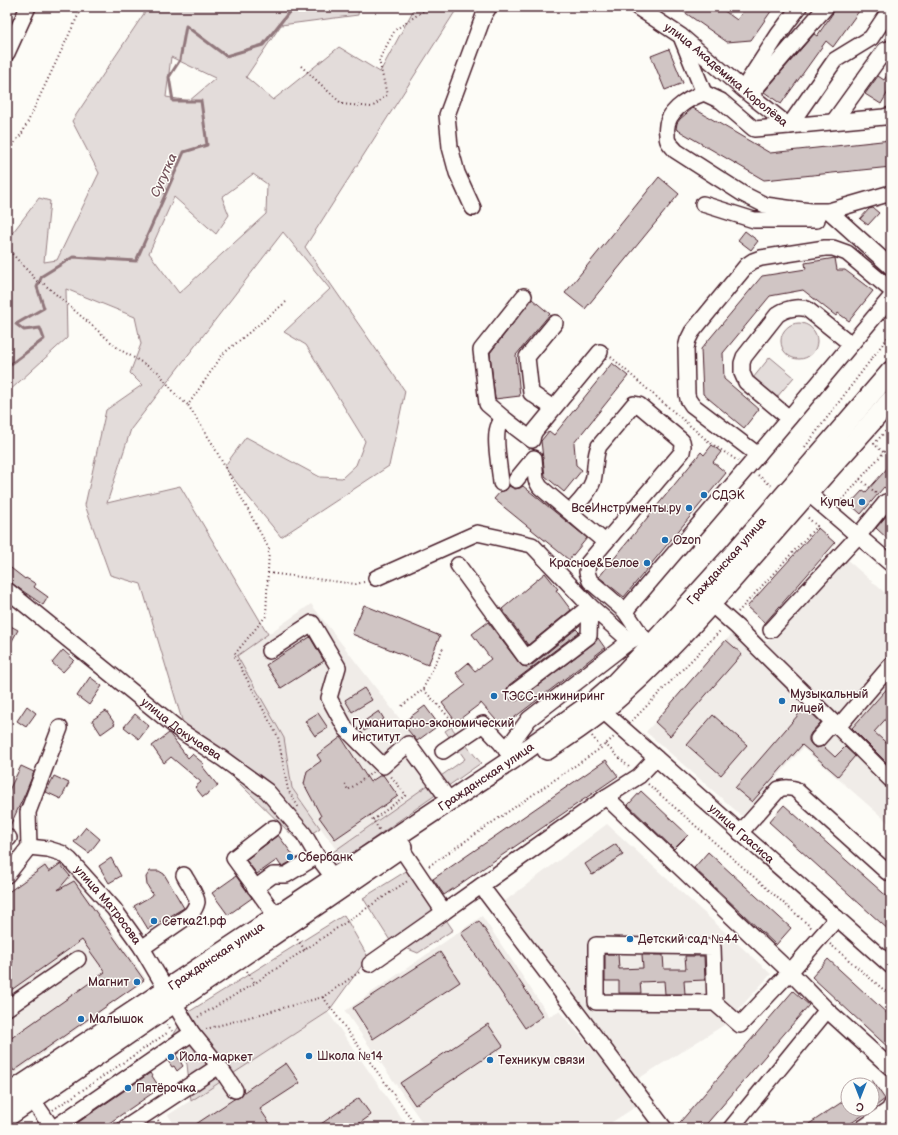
<svg xmlns="http://www.w3.org/2000/svg" width="898" height="1135" viewBox="0 0 898 1135" font-family="'Balsamiq Sans',sans-serif">
	<style>
		.built { fill: #f0ece8 }
		.green { fill: #e3dcda; stroke: #967e82; fill-rule: evenodd }
		.lines { fill: none; stroke-linecap: round; stroke-linejoin: round }
		.stream { stroke: #91777b; stroke-width: 3 }
		.building { fill: #d0c5c4; stroke: #4a1f2b }
		.minor-casing { stroke: #4a1f2b; stroke-width: 18 }
		.major-casing { stroke: #4a1f2b; stroke-width: 22 }
		.path { stroke: #4a1f2b; stroke-width: 2; stroke-dasharray: 1 3; stroke-linecap: butt }
		.minor { stroke: #fdfcf7; stroke-width: 15 }
		.major { stroke: #fdfcf7; stroke-width: 19 }
		.poi-dot { fill: #1f6fb2; stroke: #fdfcf7; stroke-width: 1.5 }
		.labels { text-anchor: middle; stroke-width: 3; stroke-linejoin: round; paint-order: stroke }
		.street-label { font-size: 12px; fill: #4a1f2b; stroke: #fdfcf7 }
		.poi-label { font-size: 12px; fill: #4a1f2b; stroke: #fdfcf7; text-anchor: start }
		.water-label { font-size: 13px; font-style: italic; fill: #73525a; stroke: #fdfcf7 }
	</style>
	<rect width="100%" height="100%" fill="#fdfcf7"/>
	<filter id="ink" filterUnits="userSpaceOnUse"><feTurbulence type="fractalNoise" baseFrequency=".025" numOctaves="2"/><feDisplacementMap in="SourceGraphic" scale="8" xChannelSelector="R" yChannelSelector="G"/><feConvolveMatrix kernelMatrix="1 2 1 2 8 2 1 2 1" color-interpolation-filters="sRGB"/></filter>
	<g filter="url(#ink)">
		<!-- built -->
		<path class="built" d="M845,558L891,598V825L803,748L742,816L646,732L742,622L767,642Z
			M311,604L447,780L340,855L292,788L284,738L237,656Z
			M607,824L771,974L724,1025L636,1080L501,904Z
			M63,862L146,979L7,1080V891L9,892L44,863Z
			M482,916L549,1016L559,1011L640,1104L603,1128H426L345,1011Z
			M328,1012L408,1128H177L168,1115Z"/>
		<!-- green -->
		<path class="green" d="M147,7H359L358,15L281,25L246,77L273,100L339,47L380,72L415,7H458L305,247L405,391L389,466L281,537L224,467L246,437L320,477L342,478L356,465L365,441L306,345L284,332L330,289L283,232L131,429L107,503L180,486L268,634L237,656L284,738L292,788L320,828L299,842L185,730L141,584L110,575L85,505L106,410L142,385L130,373L141,344L135,317L66,289L67,338L7,393V240L39,198L50,201L44,262L57,260L99,173L72,121L147,9ZM171,57L215,78H216L189,101L166,97ZM253,174L267,184L266,214L179,293L149,253L174,197L216,234L229,215L222,197Z
			M781 341a18 18 0 1 1 36 0a18 18 0 1 1-36 0Z
			M770,357L794,377L777,397L753,378Z
			M451,727L481,763L340,862L333,852L465,759L445,731Z
			M411,868L453,930L418,953L391,942L363,898Z
			M344,915L368,957L328,1012L191,1101L187,1064L171,1039L187,1013Z"/>
		<g class="lines">
			<!-- stream -->
			<path class="stream" d="M7,367L44,339L40,328L24,330L16,324L44,308L37,287L42,276L73,257L136,261L184,152L207,145L201,101H173L169,77L180,60L186,26L226,56L263,45L293,7"/>
		</g>
		<!-- building -->
		<path class="building" d="M677,7H719L737,20L746,7H774L751,40L727,42Z
			M837,7H862L833,47L826,41L781,104L764,92L814,34L817,36Z
			M669,49L683,83L665,90L651,56Z
			M891,69V87L881,104L865,94L878,76L884,80Z
			M693,108L770,153L891,140V167L764,180L676,129L677,123L680,119Z
			M659,177L679,194L585,309L565,293Z
			M873,208L879,213L868,225L860,219L869,209Z
			M745,231L758,241L751,250L738,240Z
			M835,258L837,270H845L873,291L849,321L838,313L836,316L803,290L770,296L723,353L724,379L759,409L744,428L703,394L701,349L762,276L806,269L805,263Z
			M532,299L550,314L516,355L520,396L495,399L490,353Z
			M612,363L628,376L574,443L576,465L582,470L564,492L545,476L541,441L549,431L554,435Z
			M712,445L721,452L713,462L726,473L624,597L599,577L701,452L704,455Z
			M891,464V493L884,487L861,514L850,504L863,490L866,492Z
			M509,486L515,489L520,488L523,486L587,538L569,560L494,499L500,492L506,490Z
			M888,514L891,515V542L876,528Z
			M818,528L835,543L765,623L747,607Z
			M7,565L25,579L26,578L36,584L34,587L48,597L43,605L7,580Z
			M545,573L558,589L556,590L571,610L528,645L502,609Z
			M364,605L440,636L428,665L352,634Z
			M488,622L519,663L522,666L527,667L532,665L576,629L579,632L509,685L507,689L506,693L508,698L512,700L516,701L520,699L594,643L598,638L605,648L502,727L481,703L456,722L442,703L466,685L456,673L468,663L475,671L491,659L472,634Z
			M7,624L18,630L7,650Z
			M310,637L324,661L281,688L266,665Z
			M726,640L742,654L670,736L655,722Z
			M63,650L74,660L63,672L52,663Z
			M90,677L102,686L89,705L77,696Z
			M891,684V713L874,732L891,747V767L852,728Z
			M364,688L372,700L352,712L345,700Z
			M27,706L36,713L26,727L17,721Z
			M425,706L439,725L417,741L402,723Z
			M805,707L821,722L811,733L809,737V741L812,745L817,748L823,746L835,757L845,747L855,756L838,776L802,745L752,802L735,788Z
			M106,711L115,724L101,734L92,720Z
			M379,711L384,719L364,731L360,724Z
			M318,713L328,728L315,736L305,721Z
			M135,714L149,726L139,739L124,727Z
			M713,715L747,745L721,775L687,745Z
			M169,733L188,758L192,754L204,764L202,766L218,786L203,797L195,787L201,782L171,757L164,763L152,746Z
			M341,737L370,782L381,775H383L398,796L335,839L319,817L321,816L304,784L307,771L321,761L317,755Z
			M606,760L618,776L444,895L433,879Z
			M21,766L34,772L25,794L9,828H7V794Z
			M54,776L69,783L61,799L46,792Z
			M641,791L688,835L674,849L628,805Z
			M784,805L891,900V932L769,822Z
			M86,827L100,839L89,853L74,842Z
			M278,835L296,859L283,866H281L277,860L257,874L246,860Z
			M616,844L623,855L592,875L585,864Z
			M708,852L791,928L776,945L694,868Z
			M111,858L121,876L109,883L99,866Z
			M60,864L70,876L58,890L74,881L144,980L14,1071L7,1061V1041L105,972L82,940L7,993V966L13,962L7,953V893L45,866L49,872Z
			M150,871H159L164,874L184,908L148,929L134,906L153,895L147,885L146,877Z
			M236,876L252,898L228,915L212,893Z
			M479,921L543,1016L525,1028L461,933Z
			M440,952L460,982L373,1039L353,1008Z
			M605,954H618L619,969L643,968L642,955H663L664,969H686L685,956H704L705,980L684,981L685,994H665L664,981L640,982L641,993H619V981H605Z
			M828,959L891,1017V1050L812,977Z
			M793,991L809,1005L703,1128H675Z
			M488,1024L503,1046L415,1105L400,1083Z
			M176,1055L183,1066L177,1071L174,1066L172,1067L168,1061Z
			M286,1063L300,1083L260,1109L273,1128H241L238,1124L232,1128H190L234,1099L240,1097L244,1092Z
			M150,1073L160,1088L102,1128H70Z
			M872,1080L885,1099L872,1109Z
			M359,1098L371,1115L353,1128H315Z
			M848,1098V1109H872L844,1128H803Z"/>
		<g class="lines">
			<defs>
				<g id="minor">
					<path id="s1" d="M637,7L681,36L750,95L789,126L884,117L891,115"/>
					<path d="M891,8L871,38L835,60L789,126L754,129L721,101L704,93C687,99 663,113 667,134C667,137 667,139 668,141C669,144 674,148 676,151L743,194L765,205L794,209L811,211H829L891,267"/>
					<path d="M682,39L704,93"/>
					<path d="M7,53L28,7"/>
					<path d="M743,89L778,35L799,7"/>
					<path d="M750,95L791,47L826,7"/>
					<path d="M834,121L885,50L891,48"/>
					<path d="M703,204L754,220H817"/>
					<path d="M473,208L457,173L450,147L447,115L484,15L489,7"/>
					<path d="M829,211L891,193"/>
					<path d="M891,290L847,253L833,248H825L761,258L753,261L747,265L692,332L688,340L686,348L687,394L688,399L692,405L758,455L891,297"/>
					<path d="M553,408L531,393L527,357L555,323"/>
					<path d="M789,418L746,382L742,373V363L744,357L777,315C784,309 798,306 807,309L851,344"/>
					<path d="M507,421L487,404L481,350L524,296"/>
					<path d="M516,480L534,458L536,480L540,487L605,542"/>
					<path d="M501,483C500,469 493,436 499,425C500,421 504,421 507,421L532,440L533,435L535,431L600,352"/>
					<path d="M808,493L891,564"/>
					<path d="M570,512C578,503 589,493 593,481C596,469 594,457 599,446L634,404L639,405L682,441L683,446L682,452L588,563L587,572L590,581L625,611L641,635L651,645"/>
					<path d="M458,565L526,658L590,606L630,641"/>
					<path d="M376,578L477,533L532,545L590,606L589,636L515,692"/>
					<path id="s2" d="M7,590L182,732L223,759L267,791L304,834L317,856L333,877"/>
					<path d="M711,604L737,627L838,727"/>
					<path d="M625,611L758,455"/>
					<path d="M771,630L858,536L886,502L891,506"/>
					<path d="M269,651L312,623L338,667L329,698L346,729L383,766L408,744L449,800"/>
					<path d="M891,665L838,727L891,780"/>
					<path id="s3" d="M603,711L891,966"/>
					<path d="M818,739L833,722"/>
					<path d="M506,750L529,719L630,641L638,637"/>
					<path d="M443,751L483,724L500,742L511,756"/>
					<path d="M606,797L790,972L827,1010L891,1068"/>
					<path d="M273,828L234,858L276,916"/>
					<path d="M740,833L779,789C785,787 789,787 795,789L887,872L891,873"/>
					<path d="M7,837L9,838"/>
					<path id="s4" d="M29,847L48,849L61,853L70,860L114,909L142,948L166,989"/>
					<path d="M401,848L444,912L606,797L639,776L656,758"/>
					<path d="M7,875L29,847L28,812L60,728"/>
					<path d="M481,886L664,1128"/>
					<path d="M255,888L273,875H286L317,856"/>
					<path d="M142,948L191,914C194,910 196,907 197,902C197,895 187,881 184,875"/>
					<path d="M370,964L444,912"/>
					<path d="M174,1003L192,1033L219,1066L235,1090"/>
					<path d="M715,1003L713,947L596,945V1002L715,1003L740,1025L790,972L837,918"/>
					<path d="M7,1008L78,959"/>
					<path d="M32,1099L52,1128"/>
					<path d="M54,1128L192,1033"/>
					<path d="M125,1128L219,1066"/>
					<path d="M731,1128L827,1010"/>
					<path d="M863,1128L889,1110L891,1106"/>
				</g>
				<g id="major">
					<path d="M547,750C567,737 586,724 604,710C670,655 725,588 781,524C817,482 855,442 891,400"/>
					<path id="s5" d="M7,1095L513,759L593,702L613,685L651,645L735,552L891,371"/>
					<path d="M7,1117L402,847"/>
				</g>
			</defs>
			<!-- minor casing -->
			<use href="#minor" class="minor-casing"/>
			<!-- major casing -->
			<use href="#major" class="major-casing"/>
			<!-- path -->
			<path class="path" d="M301,66L342,104L372,107L387,95L379,60L395,30L429,7
				M7,152L23,132L82,7
				M7,248L37,281L44,284L119,349L158,372L177,396L188,405
				M286,302L223,354L188,405L212,443L269,549L266,616L234,655L278,737L288,790L299,808
				M611,357L639,382L709,442L738,461
				M805,447L891,333
				M883,452L874,444L891,425
				M758,475L773,487
				M860,479L877,494
				M839,503L891,444
				M268,573L356,584L364,582
				M738,612L817,526L806,516
				M423,689L443,648
				M402,706L423,689L458,727
				M632,721L721,630
				M592,736L601,748
				M605,744L630,768
				M345,784L348,790L373,772
				M648,784L812,928
				M370,815L380,831
				M373,820L406,795L390,775
				M429,866L601,748L614,737
				M295,936L305,950
				M830,944L891,996
				M247,971L255,983
				M323,997L418,1128
				M198,1017L255,983L409,880
				M167,1024L172,1031
				M206,1029L323,997L361,971
				M53,1110L167,1033
				M158,1120L163,1128
				M27,1128L35,1123"/>
			<!-- minor -->
			<use href="#minor" class="minor"/>
			<!-- major -->
			<use href="#major" class="major"/>
		</g>
	</g>
	<!-- markers -->
	<g class="poi-dot">
		<circle cx="704" cy="495" r="4"/>
		<circle cx="862" cy="502" r="4"/>
		<circle cx="689" cy="508" r="4"/>
		<circle cx="665" cy="540" r="4"/>
		<circle cx="647" cy="563" r="4"/>
		<circle cx="494" cy="696" r="4"/>
		<circle cx="782" cy="701" r="4"/>
		<circle cx="344" cy="730" r="4"/>
		<circle cx="290" cy="857" r="4"/>
		<circle cx="154" cy="921" r="4"/>
		<circle cx="630" cy="939" r="4"/>
		<circle cx="137" cy="982" r="4"/>
		<circle cx="81" cy="1019" r="4"/>
		<circle cx="309" cy="1056" r="4"/>
		<circle cx="171" cy="1057" r="4"/>
		<circle cx="490" cy="1060" r="4"/>
		<circle cx="128" cy="1088" r="4"/>
	</g>
	<g class="labels">
		<!-- street labels -->
		<g class="street-label">
			<text dy="4" stroke="none"><textPath href="#s1" startOffset="112">улица Академика Королёва</textPath></text>
			<text dy="4" stroke="none"><textPath href="#s5" startOffset="900">Гражданская улица</textPath></text>
			<text dy="4" stroke="none"><textPath href="#s2" startOffset="223">улица Докучаева</textPath></text>
			<text dy="4" stroke="none"><textPath href="#s5" startOffset="575">Гражданская улица</textPath></text>
			<text dy="4" stroke="none"><textPath href="#s3" startOffset="185">улица Грасиса</textPath></text>
			<text dy="4" stroke="none"><textPath href="#s4" startOffset="103">улица Матросова</textPath></text>
			<text dy="4" stroke="none"><textPath href="#s5" startOffset="251">Гражданская улица</textPath></text>
		</g>
		<!-- poi labels -->
		<g class="poi-label">
			<text x="712" y="499">СДЭК</text>
			<text x="854" y="506" text-anchor="end">Купец</text>
			<text x="681" y="512" text-anchor="end">ВсеИнструменты.ру</text>
			<text x="673" y="544">Ozon</text>
			<text x="639" y="567" text-anchor="end">Красное&amp;Белое</text>
			<text x="790" y="698">Музыкальный<tspan x="790" dy="14">лицей</tspan></text>
			<text x="502" y="700">ТЭСС-инжиниринг</text>
			<text x="352" y="727">Гуманитарно-экономический<tspan x="352" dy="14">институт</tspan></text>
			<text x="298" y="861">Сбербанк</text>
			<text x="162" y="925">Сетка21.рф</text>
			<text x="638" y="943">Детский сад №44</text>
			<text x="129" y="986" text-anchor="end">Магнит</text>
			<text x="89" y="1023">Малышок</text>
			<text x="317" y="1060">Школа №14</text>
			<text x="179" y="1061">Йола-маркет</text>
			<text x="498" y="1064">Техникум связи</text>
			<text x="136" y="1092">Пятёрочка</text>
		</g>
		<!-- water labels -->
		<g class="water-label">
			<text transform="translate(163 175) rotate(-66)" y="5">Сугутка</text>
		</g>
	</g>
	<!-- margin -->
	<rect width="898" height="1135" fill="none" stroke="#fdfcf7" stroke-width="24"/>
	<rect x="12" y="12" width="874" height="1111" fill="none" stroke="#4a1f2b" stroke-width="1.5" filter="url(#ink)"/>
	<!-- north arrow -->
	<g transform="translate(860 1097) rotate(180)"><circle r="19" fill="#fdfcf7" stroke="#b5a4a5"/>
	<path d="M0-3L7 15L0 10L-7 15Z" fill="#1f6fb2"/>
	<text y="-6" font-size="11" font-weight="bold" text-anchor="middle" fill="#4a1f2b">С</text>
	</g>
</svg>
